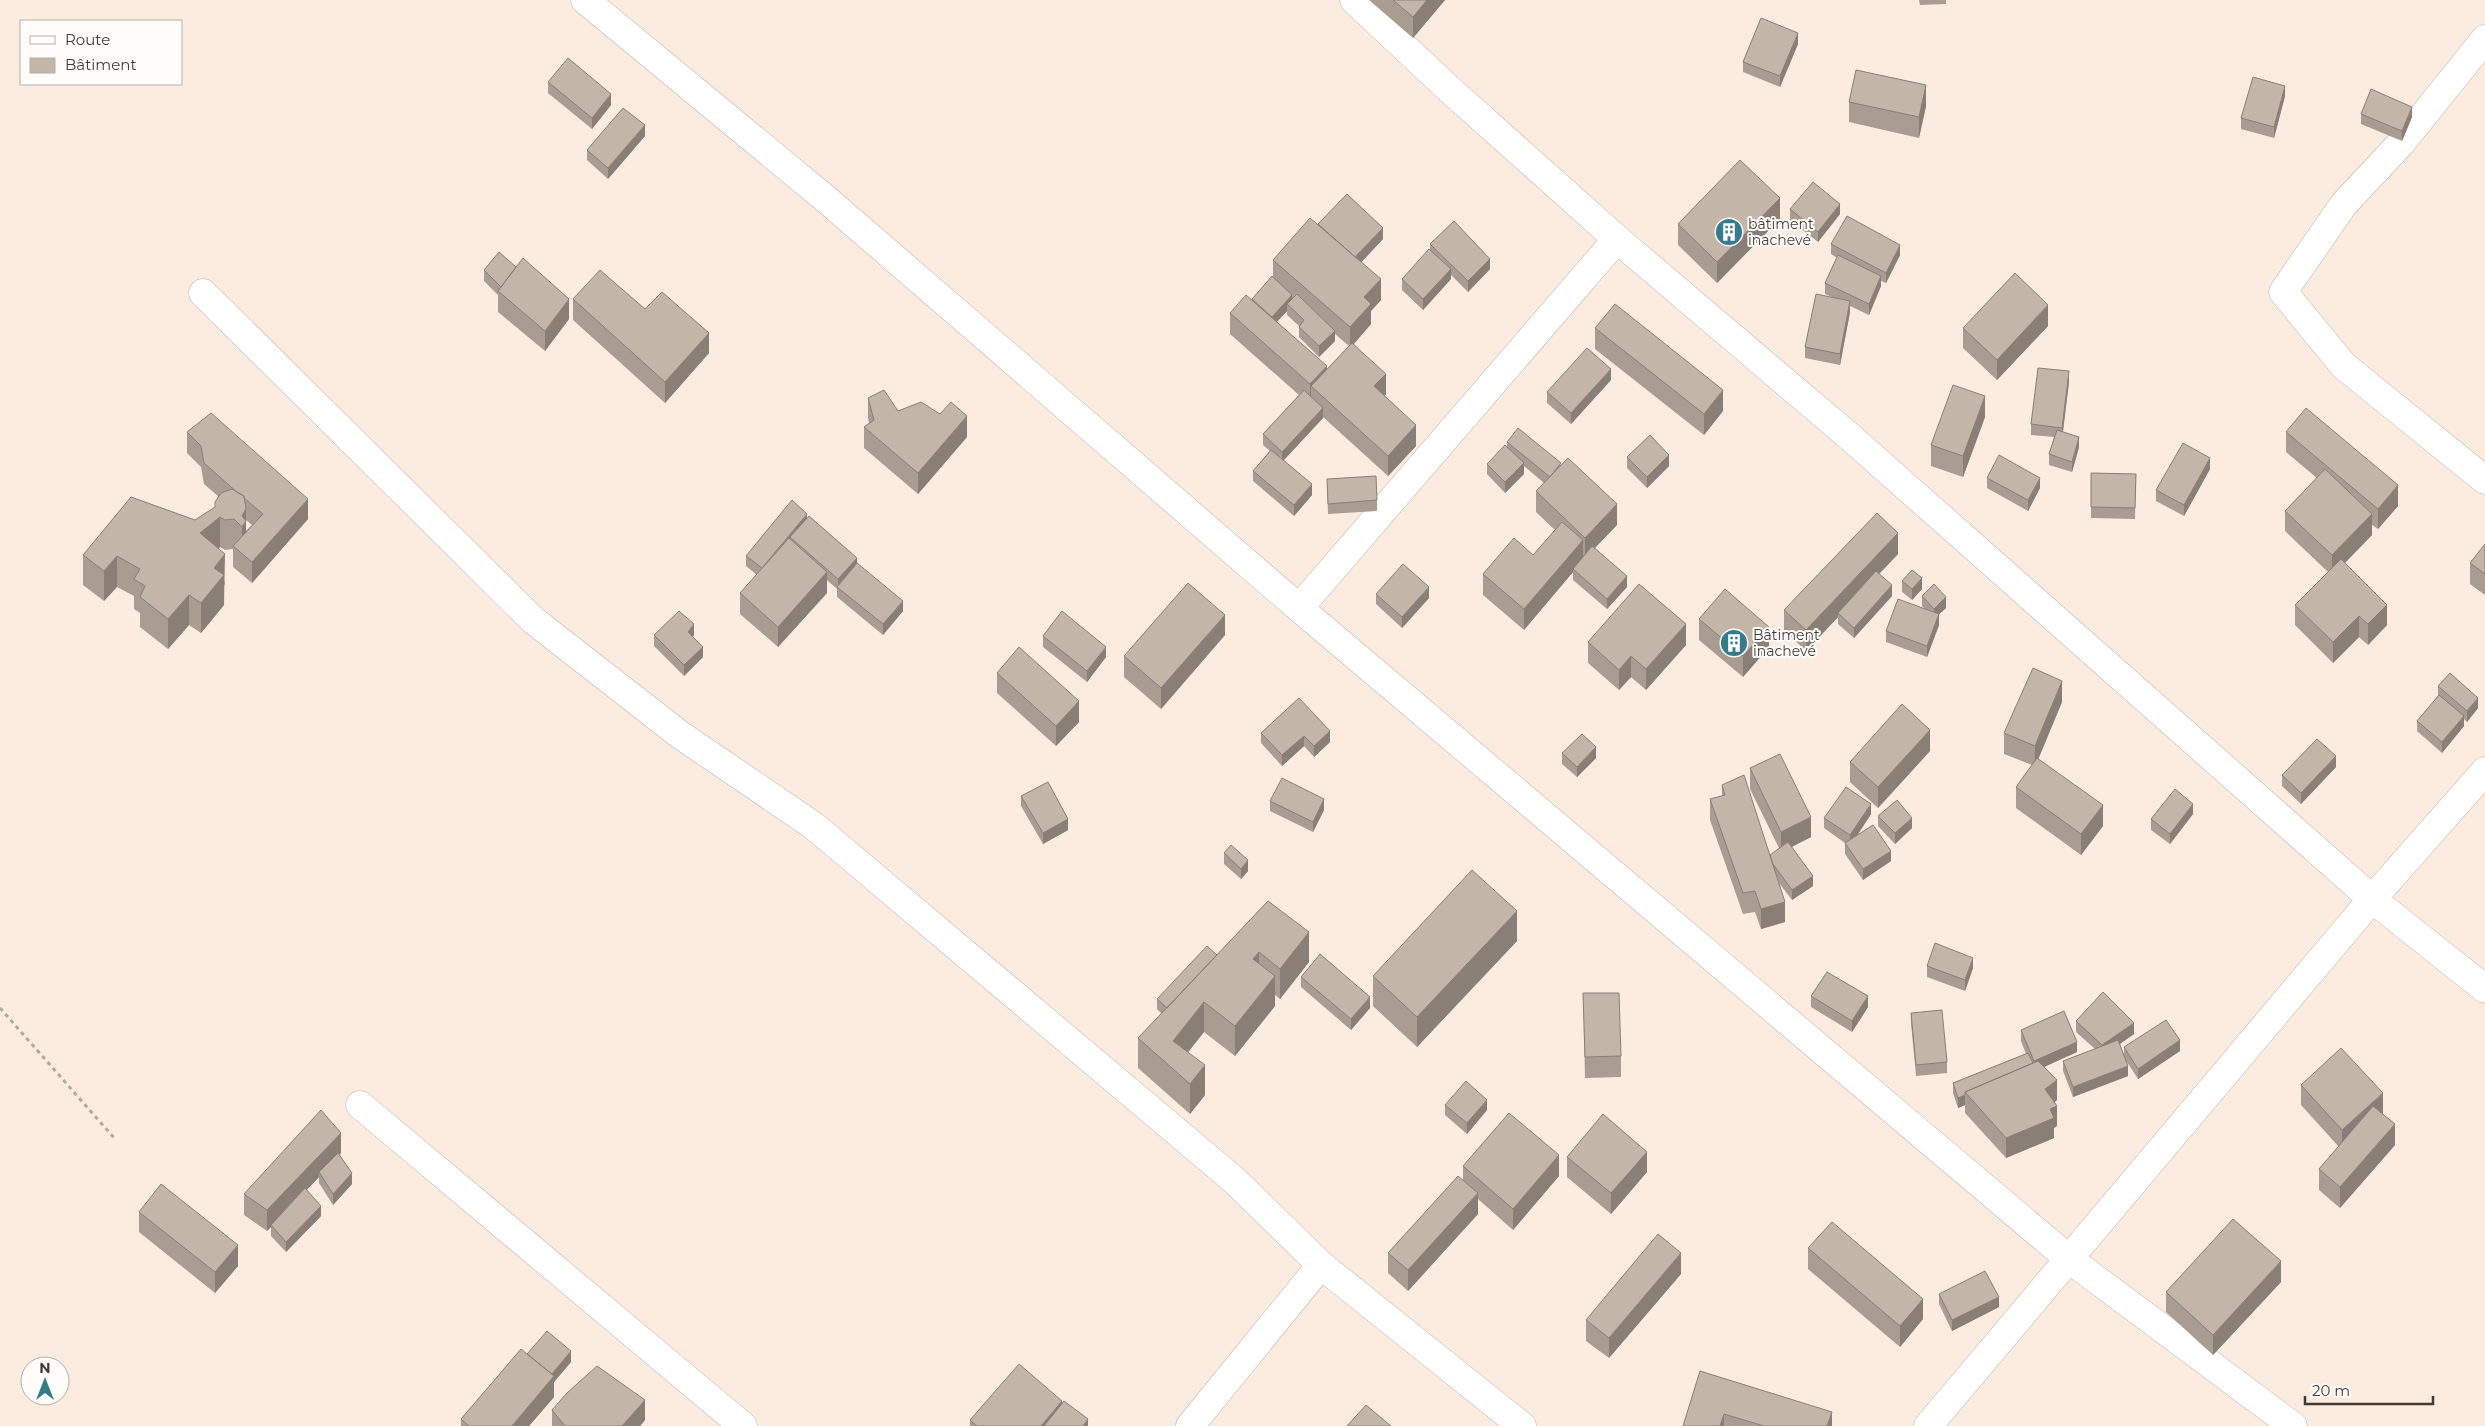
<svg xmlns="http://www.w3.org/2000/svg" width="2485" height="1426" viewBox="0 0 2485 1426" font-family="Montserrat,sans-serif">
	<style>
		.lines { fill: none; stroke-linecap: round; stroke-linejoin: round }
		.minor-casing { stroke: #c0b2a5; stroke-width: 29 }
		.path { stroke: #b3a89e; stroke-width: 3; stroke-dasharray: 4 4; stroke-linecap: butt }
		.minor { stroke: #fff; stroke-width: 28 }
		.wall { fill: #a99c91; fill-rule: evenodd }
		.shaded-wall { fill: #897f76 }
		.building { fill: #c4b5a9; stroke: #897f76 }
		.labels { text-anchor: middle; stroke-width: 4; stroke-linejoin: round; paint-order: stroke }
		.poi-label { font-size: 14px; fill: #413b36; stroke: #fffcf9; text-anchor: start }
	</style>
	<rect width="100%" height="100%" fill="#fbecdf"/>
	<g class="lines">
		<defs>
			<path id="minor" d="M585,0L827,200L1299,608L2069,1259L2293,1426
				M1354,0L1449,89L1617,239L1850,437L2372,899L2485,989
				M2485,39L2402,142L2344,204L2283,292L2344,366L2485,480
				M203,293L533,620L679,734L814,826L1234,1180L1321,1265L1522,1426
				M1299,608L1617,239
				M360,1105L743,1426
				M1190,1426L1321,1265
				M1928,1426L2372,899L2485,771"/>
		</defs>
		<!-- minor casing -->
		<use href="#minor" class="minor-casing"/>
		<!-- path -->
		<path class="path" d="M0,1008L116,1140"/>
		<!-- minor -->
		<use href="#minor" class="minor"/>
	</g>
	<!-- wall -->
	<path class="wall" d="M1369,0H1445L1413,38Z
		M1919,0H1946V4L1920,5Z
		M1798,44L1780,87L1743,72V62Z
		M548,82L611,105L592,129L548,93Z
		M2285,96L2274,138L2241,129V118Z
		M1849,102L1926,106L1919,138L1849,122Z
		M2361,114L2412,117L2402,141L2361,124Z
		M645,136L608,179L587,160V150Z
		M1790,209L1840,214L1818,242L1790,220Z
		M1780,219L1717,283L1678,245V224Z
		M1318,225L1383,239L1361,262L1381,300L1371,311V324L1354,344L1386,394L1384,396L1416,446L1388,476L1323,417V418L1284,460L1312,495L1294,516L1253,481V471L1270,451L1263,445V434L1299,395L1230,334V313L1252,299L1273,277V260ZM1287,311V315L1299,326V337L1319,357L1335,341V334L1349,346L1327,369L1277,322Z
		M1430,244L1490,269L1468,292L1451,275V279L1423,310L1402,290V279L1430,250Z
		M1831,244L1900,255L1886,283L1881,281V286L1869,315L1850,306V312L1840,365L1805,358V347L1832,297L1825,294V283L1837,258L1831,254Z
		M484,270L569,319L545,351L498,312V295L484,281Z
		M573,299L645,309L709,353L665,403L573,320Z
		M2048,326L1997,380L1963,348V328Z
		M1595,328L1723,411L1704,435L1595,349Z
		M1611,380L1571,424L1547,403V392Z
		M2069,382L2063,432L2079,447L2072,472L2049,465V454L2054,437L2031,435V424Z
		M868,398L898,411L967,437L918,494L864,448V427L869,423L868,418Z
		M1985,417L1963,477L1931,466V445Z
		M187,432L308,519L252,583L233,567V549L225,550L220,547L218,549L225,584L224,585V605L201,633L189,625L168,649L140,627V613L134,609V596L117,587L104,601L83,585V555L195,520L215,507L219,497L204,484L201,467L187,453ZM246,520L252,525L246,531Z
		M2286,432L2398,506L2378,529L2372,525V535L2345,563L2387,625L2368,645L2359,637L2333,663L2295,625V605L2328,572L2285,531V511L2317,478L2286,452Z
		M1507,442L1561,465L1617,525L1595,548L1627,587L1607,609L1573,580V572L1524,630L1483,595V574L1533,555L1555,530L1536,512V491L1544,483L1524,466V474L1505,493L1487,474V464L1507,447Z
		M1627,457L1669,466L1647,488L1627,468Z
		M2210,469L2184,516L2156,501V490Z
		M2091,473L2136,474L2135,519L2091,518Z
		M1987,478L2040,488L2028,511L1987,488Z
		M1327,479L1377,500V511L1328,514Z
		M807,517L857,563L903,611L883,635L837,597V589L827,580V593L778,647L740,614V593L757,575L746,566V556Z
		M2485,544V595L2470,584V563Z
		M1898,554L1879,574L1892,596L1854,638L1838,624V617L1806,651L1784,630V610Z
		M1902,581L1922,589L1912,600L1902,592Z
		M1376,594L1429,598L1402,628L1376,604Z
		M1922,596L1946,608L1939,614V625L1927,657L1886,642V631L1925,609L1922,606Z
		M1699,619L1769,647L1743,677L1699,640Z
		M654,635H694L693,636L703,657L684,676L654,646Z
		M1225,635L1161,709L1124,677V656Z
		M1043,636L1106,657L1087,682L1043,647Z
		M1588,642L1686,645L1646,690L1631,677L1619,690L1588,663Z
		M997,673L1079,722L1056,746L997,693Z
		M2438,686L2478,708L2467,722L2464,719V726L2442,753L2417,731V721L2438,696Z
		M1299,698L1330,742L1314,757L1304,746L1282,766L1261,743V733Z
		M2062,702L2038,759L2103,826L2081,855L2016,808V787L2032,765L2004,754V733Z
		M1930,751L1878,808L1850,782V762Z
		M1562,753L1596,758L1577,777L1562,764Z
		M2336,767L2301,804L2282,786V775Z
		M1750,768L1811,837L1792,847L1813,886L1792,900L1779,883L1785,922L1761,929L1755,912L1743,914L1710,820V799L1722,796V785L1770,855L1779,848L1750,789Z
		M1021,796L1068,830L1043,844L1021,806Z
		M1270,801L1324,810L1313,832L1270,811Z
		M1871,814L1857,836L1891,861L1863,880L1845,854V843L1824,828V818Z
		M2193,814L2170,844L2151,830V819Z
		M1878,816L1912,828L1895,844L1878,826Z
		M1224,853L1248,871L1241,879L1224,864Z
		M1268,901L1309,962L1280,999L1275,995V1006L1235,1056L1204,1032L1188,1052L1205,1095L1190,1114L1138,1068V1038L1162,1014L1157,1009V999L1217,955Z
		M1517,941L1417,1047L1373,1006V976Z
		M1927,966L1973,968L1965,991L1927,977Z
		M1301,977L1370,1008L1351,1030L1301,987Z
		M1583,993L1621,1056V1077L1585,1078Z
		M1811,996L1868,1007L1852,1032L1811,1007Z
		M1911,1013L1947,1062V1073L1916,1076L1911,1023Z
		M2076,1021L2134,1034L2120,1044L2124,1055V1047L2180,1051L2138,1079L2127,1062L2128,1076L2073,1097L2063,1071V1061L2095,1049L2076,1032Z
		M2021,1030L2077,1052L2044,1067L2057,1100L2055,1102L2057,1126L2054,1128V1138L2006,1158L1965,1113V1105L1958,1108L1953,1093V1083L2026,1054L2021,1041Z
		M2301,1085L2382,1114L2395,1145L2340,1208L2319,1190V1169L2339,1147L2301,1105Z
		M1445,1105L1487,1110L1467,1134L1445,1115Z
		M341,1153L340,1155L352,1184L333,1205L319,1183V1177L307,1190L321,1216L286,1252L271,1236V1227L267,1231L244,1215V1194Z
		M1567,1157L1647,1172L1611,1214L1567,1177Z
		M1463,1166L1559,1176L1513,1230L1478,1199V1214L1408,1291L1388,1273V1253L1463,1180Z
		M139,1212L238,1266L215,1293L139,1232Z
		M1808,1248L1923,1319L1900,1347L1808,1269Z
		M1681,1274L1609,1358L1586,1341V1320Z
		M2281,1282L2213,1355L2166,1312V1292Z
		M1939,1294L1999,1307L1952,1331L1939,1304Z
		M527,1354L571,1362L554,1382V1397L529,1426H461V1419Z
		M1700,1371L1832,1426H1683Z
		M1062,1403L1088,1426H970V1420Z
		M552,1410L645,1420L640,1426H552Z"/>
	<!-- shaded-wall -->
	<path class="shaded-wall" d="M1427,0H1445L1413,38V17Z
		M1798,33V44L1780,87V76Z
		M1926,85V106L1919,138V117Z
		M2285,86V96L2274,138V127Z
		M611,94V105L592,129V118Z
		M2412,107V117L2402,141V131Z
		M645,125V136L608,179V168Z
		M1780,198V219L1717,283V262Z
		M1840,204V214L1818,242V232Z
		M1383,228V239L1355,269V258Z
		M1900,245V255L1886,283V273Z
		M1490,259V269L1468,292V281Z
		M1451,269V279L1423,310V299Z
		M1881,276V286L1869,315V304Z
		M1381,279V300L1371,311V324L1350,348V327L1364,297Z
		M1292,295V305L1287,304V311L1268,331V321Z
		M569,299V319L545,351V331Z
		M1850,301V312L1840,365V354Z
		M2048,305V326L1997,380V360Z
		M1335,331V341L1319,357V346Z
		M709,333V353L665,403V382Z
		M1327,366V387L1311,386V403L1310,405V384Z
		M1611,369V380L1571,424V413Z
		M2069,371V382L2062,438V428Z
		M1386,374V394L1374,407V386Z
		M1723,390V411L1704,435V414Z
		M1985,396V417L1963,477V456Z
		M1323,408V418L1282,462V452Z
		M967,416V437L918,494V473Z
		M1416,425V446L1388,476V456Z
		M2079,437V447L2072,472V462Z
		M1669,455V466L1647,488V477Z
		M2210,458V469L2184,516V505Z
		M1524,463V474L1505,493V482Z
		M2040,478V488L2028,511V500Z
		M1312,484V495L1294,516V505Z
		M2398,485V506L2378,529V509Z
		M308,499V519L252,583V562Z
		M1617,504V525L1585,558V538Z
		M246,509V551L242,553V516Z
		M807,514V524L790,537V546L763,569Z
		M2372,514V535L2332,576V555Z
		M220,517V547L200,563V533Z
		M1898,533V554L1840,615L1838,613V617L1806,651V630Z
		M1583,540V560L1573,569V572L1524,630V609Z
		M225,554L224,605L201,633V603L214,568Z
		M117,556V587L104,601V571Z
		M857,558V568L838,587V579Z
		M827,572V593L778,647V627Z
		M1627,576V587L1607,609V599Z
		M1922,578V589L1912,600V589Z
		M1892,585V596L1854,638V628Z
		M1429,587V598L1402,628V617Z
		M189,595V625L168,649V619Z
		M1946,597V608L1934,619V609Z
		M903,601V611L883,635V624Z
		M2387,605V625L2368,645V624Z
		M1939,614V625L1927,657V646Z
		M1225,615V635L1161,709V688Z
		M2359,616V637L2333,663V642Z
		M694,624V635L688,642V632Z
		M1686,624V645L1646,690V669Z
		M1769,627V647L1743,677V656Z
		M703,647V657L684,676V665Z
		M1106,647V657L1087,682V671Z
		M1631,656V677L1619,690V670Z
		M2062,681V702L2035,767V746Z
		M2478,698V708L2467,722V711Z
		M1079,701V722L1056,746V726Z
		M2464,716V726L2442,753V742Z
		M1930,730V751L1878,808V787Z
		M1330,731V742L1314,757V746Z
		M1304,736V746L1282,766V755Z
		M1596,747V758L1577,777V767Z
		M2336,756V767L2301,804V793Z
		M1324,799V810L1313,832V822Z
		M1871,804V814L1850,846V835Z
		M2193,804V814L2170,844V834Z
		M2103,805V826L2081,855V834Z
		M1811,817V837L1781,852V832Z
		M1912,818V828L1895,844V833Z
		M1068,819V830L1043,844V833Z
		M1891,851V861L1863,880V869Z
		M1248,860V871L1241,879V869Z
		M1813,876V886L1792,900V890Z
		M1785,902V922L1761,929V909Z
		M1517,911V941L1417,1047V1017Z
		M1309,932V962L1280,999V969Z
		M1259,952V982L1253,959Z
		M1973,958V968L1965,991V980Z
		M1275,976V1006L1235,1056V1026Z
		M1868,996V1007L1852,1032V1021Z
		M1370,997V1008L1351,1030V1019Z
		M1204,1002V1032L1174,1070L1173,1041Z
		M2134,1023V1034L2102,1056V1045Z
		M2180,1040V1051L2138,1079V1069Z
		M2077,1042V1052L2035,1071L2034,1061Z
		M1205,1065V1095L1190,1114V1084Z
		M2128,1066V1076L2073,1097V1087Z
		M2057,1080V1100L2045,1109V1089Z
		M2383,1093V1114L2342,1150V1130Z
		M1965,1095V1105L1958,1108V1098Z
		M1487,1100V1110L1467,1134V1123Z
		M2057,1106V1126L2054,1128V1138L2006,1158V1138L2050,1109Z
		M2395,1124V1145L2340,1208V1187Z
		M341,1133V1153L320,1175L319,1172V1177L271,1226V1225V1227L267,1231V1210Z
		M1647,1152V1172L1611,1214V1193Z
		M1559,1155V1176L1513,1230V1209Z
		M352,1173V1184L333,1205V1194Z
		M1478,1193V1214L1408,1291V1270Z
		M321,1206V1216L286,1252V1242Z
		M238,1245V1266L215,1293V1272Z
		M1681,1253V1274L1609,1358V1338Z
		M2281,1261V1282L2213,1355V1335Z
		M1999,1297V1307L1952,1331V1320Z
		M1923,1299V1319L1900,1347V1326Z
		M571,1351V1362L554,1382V1397L529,1426H512L548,1378Z
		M645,1400V1420L640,1426H622Z
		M1062,1401V1422L1059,1426H1041Z
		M1832,1412V1426H1827Z
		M1724,1414V1426H1720Z
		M1088,1419V1426H1083Z"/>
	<!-- building -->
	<path class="building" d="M1393,0H1427L1413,17Z
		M1761,18L1798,33L1780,76L1743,62Z
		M568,58L611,94L592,118L548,82Z
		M1856,70L1926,85L1919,117L1849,102Z
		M2253,77L2285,86L2274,127L2241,118Z
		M2371,89L2412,107L2402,131L2361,114Z
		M623,108L645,125L608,168L587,150Z
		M1740,160L1780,198L1717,262L1678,224Z
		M1813,182L1840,204L1818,232L1790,209Z
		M1347,194L1383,228L1355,257L1318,224Z
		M1847,216L1900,245L1886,273L1831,244Z
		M1310,218L1381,279L1364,297L1371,304L1350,327L1273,260Z
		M1454,221L1490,259L1468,281L1430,244Z
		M1429,249L1451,269L1423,299L1402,279Z
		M499,252L516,267L501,287L484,270Z
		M1838,255L1881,276L1869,304L1825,283Z
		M523,258L569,299L545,331L498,291Z
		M600,270L645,309L662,292L709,333L665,382L573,299Z
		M2015,273L2048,305L1997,360L1963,328Z
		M1272,276L1292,295L1272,317L1252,299Z
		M1297,294L1335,331L1319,346L1299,327L1304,320L1287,304Z
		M1816,294L1850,301L1840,354L1805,347Z
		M1246,295L1327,366L1310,384L1230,313Z
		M1615,304L1723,390L1704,414L1595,328Z
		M1352,343L1386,374L1374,386L1416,425L1388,456L1311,386Z
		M1587,348L1611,369L1571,413L1547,392Z
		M2038,368L2069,371L2062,428L2031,424Z
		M1953,385L1985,396L1963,456L1931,445Z
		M884,390L898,411L921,402L940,414L951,402L967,416L918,473L864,427L874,420L868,398Z
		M1304,390L1323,408L1282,452L1263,434Z
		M2306,408L2398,485L2378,509L2286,432Z
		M211,413L308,499L252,562L233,546L263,514L244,498V496L238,493L204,463L201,446L187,432Z
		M1518,428L1561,463L1550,477L1507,442Z
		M2057,430L2079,437L2072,462L2049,454Z
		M1650,435L1669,455L1647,477L1627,457Z
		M2183,443L2210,458L2184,505L2156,490Z
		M1505,445L1524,463L1505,482L1487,464Z
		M1271,450L1312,484L1294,505L1253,471Z
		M1999,455L2040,478L2028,500L1987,478Z
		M1568,458L1617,504L1585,538L1536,491Z
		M2325,469L2372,514L2332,555L2285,511Z
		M2091,473L2136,474L2135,508L2091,507Z
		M1376,476L1377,500L1328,504L1327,479Z
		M232,489L244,496L246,509L242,516L246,521L242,527L234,519L225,520L220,517L200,533L225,554L214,568L224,575L201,603L189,595L168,619L140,597L145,586L134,579L140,569L117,556L104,571L83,555L131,497L195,520L215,507V502L221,493Z
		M792,500L807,514L762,568L746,556Z
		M1877,513L1898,533L1806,630L1784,610Z
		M809,516L857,558L838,579L790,537Z
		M1562,522L1583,540L1524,609L1483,574L1514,538L1533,555Z
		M789,538L827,572L778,627L740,593Z
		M2485,544V574L2470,563Z
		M1592,546L1627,576L1607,599L1573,569Z
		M2341,559L2387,605L2368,624L2359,616L2333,642L2295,605Z
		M857,563L903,601L883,624L837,587Z
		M1403,564L1429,587L1402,617L1376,594Z
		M1912,570L1922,578L1912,589L1902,581Z
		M1876,571L1892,585L1854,628L1838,613Z
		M1188,583L1225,615L1161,688L1124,656Z
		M1639,584L1686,624L1646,669L1631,656L1619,670L1588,642Z
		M1934,584L1946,597L1934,609L1922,596Z
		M1725,589L1769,627L1743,656L1699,619Z
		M1898,599L1939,614L1927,646L1886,631Z
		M679,611L694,624L688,632L703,647L684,665L654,635Z
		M1062,611L1106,647L1087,671L1043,636Z
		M1019,647L1079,701L1056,726L997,673Z
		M2033,668L2062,681L2035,746L2004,733Z
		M2450,673L2478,698L2467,711L2438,686Z
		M2439,695L2464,716L2442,742L2417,721Z
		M1299,698L1330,731L1314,746L1304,736L1282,755L1261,733Z
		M1902,704L1930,730L1878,787L1850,762Z
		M1582,734L1596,747L1577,767L1562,753Z
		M2317,739L2336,756L2301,793L2282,775Z
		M1780,754L1811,817L1781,832L1750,768Z
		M2037,758L2103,805L2081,834L2016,787Z
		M1744,775L1785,902L1761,909L1755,891L1743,893L1710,799L1725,795L1722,785Z
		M1282,778L1324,799L1313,822L1270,801Z
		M1048,782L1068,819L1043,833L1021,796Z
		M1846,787L1871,804L1850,835L1824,818Z
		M2175,789L2193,804L2170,834L2151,819Z
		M1897,800L1912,818L1895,833L1878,816Z
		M1873,825L1891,851L1863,869L1845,843Z
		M1788,842L1813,876L1792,890L1773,864L1770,855Z
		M1231,845L1248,860L1241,869L1224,853Z
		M1472,870L1517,911L1417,1017L1373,976Z
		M1268,901L1309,932L1280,969L1259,952L1253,959L1275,976L1235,1026L1204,1002L1173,1041L1205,1065L1190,1084L1138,1038Z
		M1935,943L1973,958L1965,980L1927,966Z
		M1207,946L1217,955L1167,1008L1157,999Z
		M1320,954L1370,997L1351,1019L1301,977Z
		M1827,972L1868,996L1852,1021L1811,996Z
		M2103,992L2134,1023L2102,1045L2076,1021Z
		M1583,993H1619L1621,1056L1585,1057Z
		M1942,1010L1947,1062L1916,1065L1911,1013Z
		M2064,1011L2077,1042L2034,1061L2021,1030Z
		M2166,1020L2180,1040L2138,1069L2124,1047Z
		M2118,1040L2128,1066L2073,1087L2063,1061Z
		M2341,1048L2383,1093L2342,1130L2301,1085Z
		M2028,1053L2033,1063L1965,1092V1095L1958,1098L1953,1083Z
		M2038,1061L2057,1080L2045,1089L2057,1106L2050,1109L2054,1118L2006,1138L1965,1092Z
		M1466,1081L1487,1100L1467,1123L1445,1105Z
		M2373,1106L2395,1124L2340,1187L2319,1169Z
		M321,1110L341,1133L267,1210L244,1194Z
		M1509,1113L1559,1155L1513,1209L1463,1166Z
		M1603,1114L1647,1152L1611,1193L1567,1157Z
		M338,1153L352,1173L333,1194L319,1172Z
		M1458,1176L1478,1193L1408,1270L1388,1253Z
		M161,1184L238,1245L215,1272L139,1212Z
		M305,1188L321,1206L286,1242L271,1225Z
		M2233,1219L2281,1261L2213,1335L2166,1292Z
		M1832,1222L1923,1299L1900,1326L1808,1248Z
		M1658,1234L1681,1253L1609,1338L1586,1320Z
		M1985,1271L1999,1297L1952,1320L1939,1294Z
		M547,1331L571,1351L552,1374L527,1354Z
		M521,1349L554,1376L512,1426H469L461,1419Z
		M1019,1364L1062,1401L1041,1426H977L970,1420Z
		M597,1366L645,1400L622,1426H565L552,1410L567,1393Z
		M1700,1371L1832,1412L1827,1426H1764L1724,1414L1720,1426H1683Z
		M1064,1401L1088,1419L1083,1426H1044Z
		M1366,1405L1391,1426H1347Z"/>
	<!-- icons -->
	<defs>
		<symbol id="building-disc" viewBox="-11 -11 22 22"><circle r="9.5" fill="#367b89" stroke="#fffcf9"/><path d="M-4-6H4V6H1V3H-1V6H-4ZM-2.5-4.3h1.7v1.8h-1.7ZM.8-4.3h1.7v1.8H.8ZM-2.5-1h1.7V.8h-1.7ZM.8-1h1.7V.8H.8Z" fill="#fff"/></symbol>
	</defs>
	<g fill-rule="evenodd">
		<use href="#building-disc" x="1713" y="216" width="32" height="32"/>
		<use href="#building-disc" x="1718" y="627" width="32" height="32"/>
	</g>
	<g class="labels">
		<!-- poi labels -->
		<g class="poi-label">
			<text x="1748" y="229">bâtiment<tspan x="1748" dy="16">inachevé</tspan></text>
			<text x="1753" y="640">Bâtiment<tspan x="1753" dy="16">inachevé</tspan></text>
		</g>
	</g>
	<!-- legend -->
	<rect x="20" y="20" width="162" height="65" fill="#fffcf9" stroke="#b3afab"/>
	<rect x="30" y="36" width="25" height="8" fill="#ffffff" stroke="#b3afab"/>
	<text x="65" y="45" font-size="15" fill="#413b36">Route</text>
	<rect x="30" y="58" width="25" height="15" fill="#c4b5a9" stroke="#b3afab"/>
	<text x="65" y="70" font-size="15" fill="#413b36">Bâtiment</text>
	<!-- north arrow -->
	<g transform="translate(45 1381)"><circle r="24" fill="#fffcf9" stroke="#b3afab"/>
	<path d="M0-4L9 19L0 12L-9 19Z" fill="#367b89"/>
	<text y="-8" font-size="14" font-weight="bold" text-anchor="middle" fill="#413b36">N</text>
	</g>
	<!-- scale -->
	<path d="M2305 1396v8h128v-8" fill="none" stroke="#413b36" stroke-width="2.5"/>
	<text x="2312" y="1396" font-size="15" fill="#413b36" stroke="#fffcf9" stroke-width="4" paint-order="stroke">20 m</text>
</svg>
